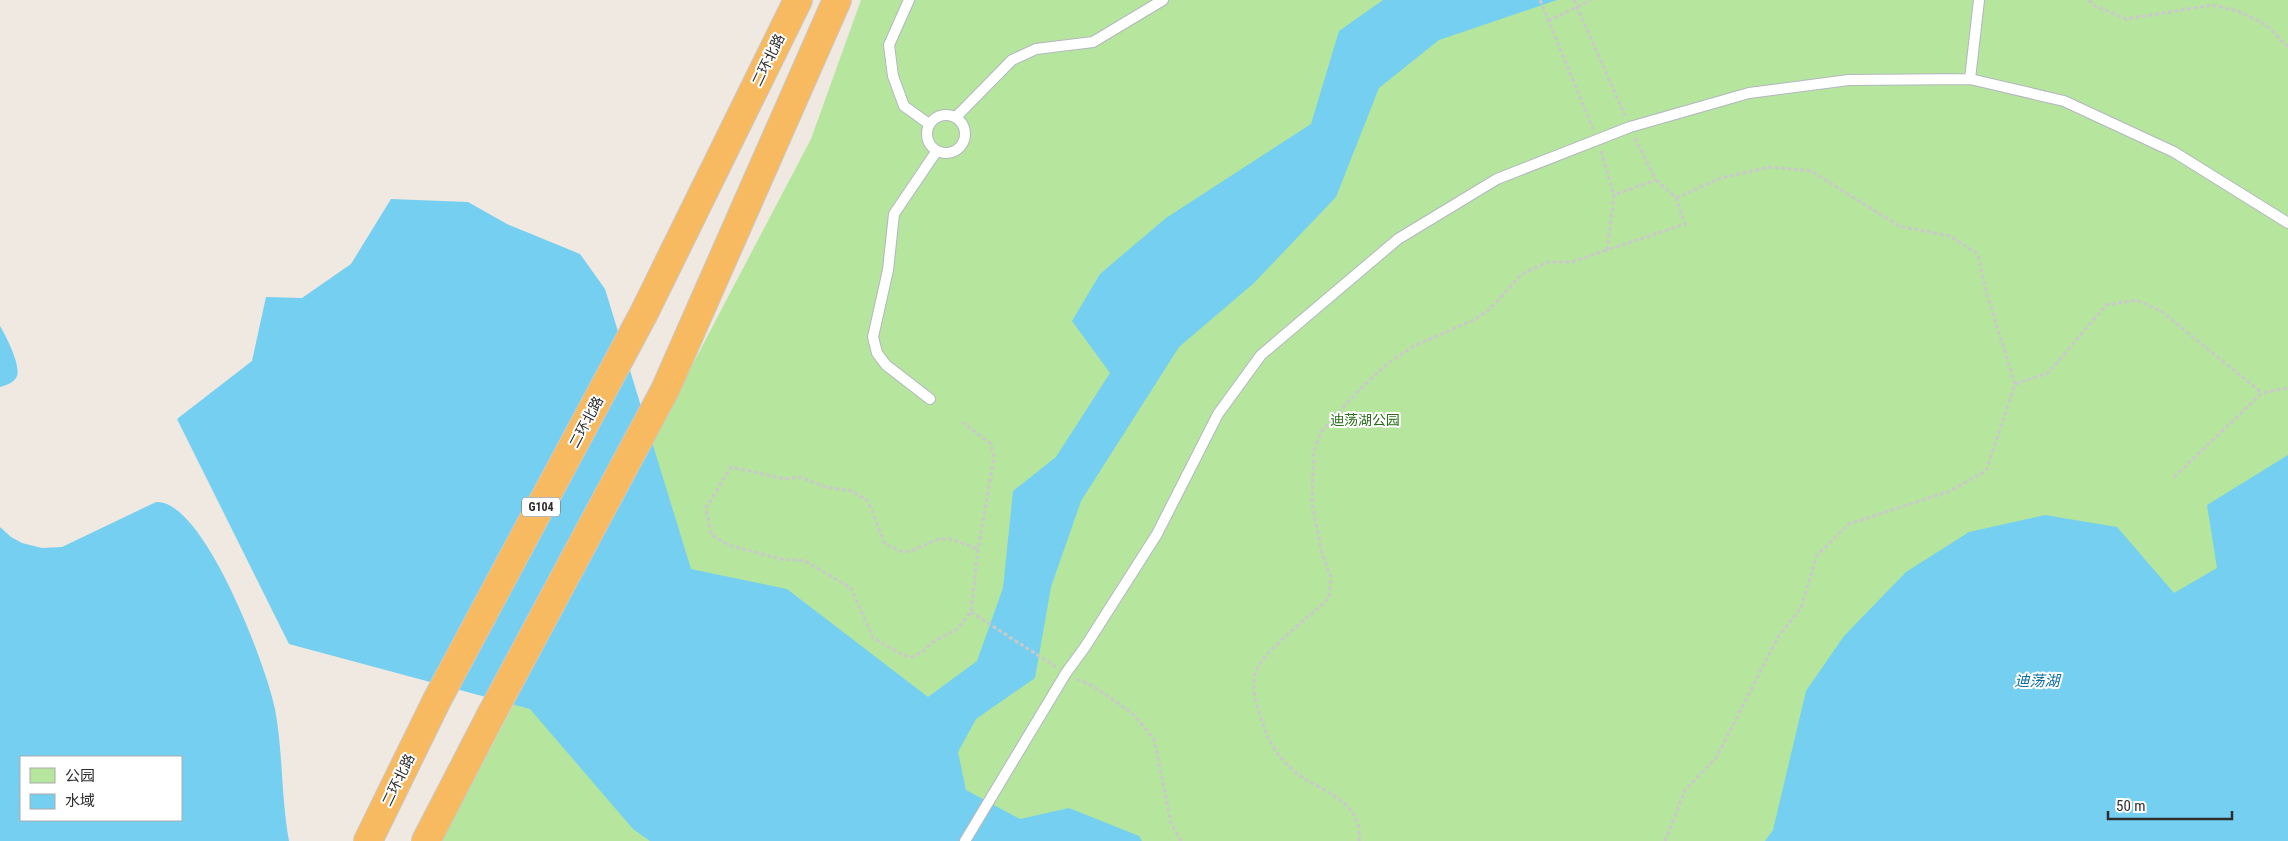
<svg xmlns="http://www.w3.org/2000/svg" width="2288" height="841" viewBox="0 0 2288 841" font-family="'Roboto Condensed','Noto Sans SC',sans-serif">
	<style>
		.green { fill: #b6e59e }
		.water { fill: #75cff0; fill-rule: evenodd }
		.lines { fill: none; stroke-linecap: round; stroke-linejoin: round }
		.service-casing { stroke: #b4b7c1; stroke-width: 12 }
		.trunk-casing { stroke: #c9c9c9; stroke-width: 30 }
		.path { stroke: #c9c9c9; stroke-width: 3; stroke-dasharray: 4 2.5; stroke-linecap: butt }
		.service { stroke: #fff; stroke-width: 10 }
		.trunk { stroke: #f8ba60; stroke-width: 28 }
		.labels { text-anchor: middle; stroke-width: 4; stroke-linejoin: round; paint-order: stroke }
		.shield { fill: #fff; stroke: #6d6d6d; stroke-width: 1 }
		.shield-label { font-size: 12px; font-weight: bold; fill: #2e2e2e }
		.street-label { font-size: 14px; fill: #2e2e2e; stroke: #fff }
		.park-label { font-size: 14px; fill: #2c6e1b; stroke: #fff }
		.water-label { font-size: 15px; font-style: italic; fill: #0d6fa3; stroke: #fff }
	</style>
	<rect width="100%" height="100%" fill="#efe9e1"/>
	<!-- green -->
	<path class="green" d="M861,0H2288V841H442L811,139Z"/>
	<!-- water -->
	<path class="water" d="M1383,0H1557L1439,40L1379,88L1336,197L1254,283L1179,347L1081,501L1051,587L1035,678L976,719L958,752L966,790L1020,819L1069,808L1139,836L1142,841H650L633,829L530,709L289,644L177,419L252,361L266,297L302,298L351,264L391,199L468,202L507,224L580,254L605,289L691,569L787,589L928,697L977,661L1003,588L1013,491L1056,457L1110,373L1072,321L1100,274L1166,218L1311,124L1339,31Z
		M0,326C6,336 21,365 17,376C14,383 6,385 0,387Z
		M2288,455V841H1765L1773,830L1806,691L1844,636L1906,572L1969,532L2045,515L2117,527L2174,593L2217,568L2207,505Z
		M156,502C204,499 267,668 275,709C283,752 281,797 289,841H0V527L11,537L22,543L42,548L62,547ZM21,757H181V820H21Z"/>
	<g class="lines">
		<defs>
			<path id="service" d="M909,0L889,45L893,76L904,106L929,124
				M1970,79L1979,0
				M927 134a19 19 0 1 1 38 0a19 19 0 1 1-38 0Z
				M956,117L1012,60L1036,49L1093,42L1163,0
				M930,399L886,365L877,353L873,337L888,270L894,214L936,152
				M965,841L1066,673L1085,647L1157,534L1218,414L1261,355L1398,239L1497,179L1630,127L1749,93L1849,80L1970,79L2064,101L2174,152L2288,223"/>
			<path id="trunk" d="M368,841L437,700L644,313L798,0
				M426,841L490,717L665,390L837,0"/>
		</defs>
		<!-- service casing -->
		<use href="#service" class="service-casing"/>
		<!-- trunk casing -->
		<use href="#trunk" class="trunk-casing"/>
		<!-- path -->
		<path class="path" d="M1540,0L1593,129
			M1574,0L1625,116
			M2089,0L2093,5L2126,19L2213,5L2240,12L2266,25L2288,47
			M1548,21L1591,0
			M1635,138L1656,180
			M1601,151L1614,195
			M1656,180L1676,198L1685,224L1607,250L1614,195Z
			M2015,384L2048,373L2106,305L2136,300L2161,311L2262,393
			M962,422L991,444L994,457L978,549L971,612L956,630L934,641L922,652L912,657L903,655L873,638L851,588L805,561L781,559L728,545L711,534L706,508L731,467L785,479L800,477L826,487L852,491L868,501L885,544L903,552L911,551L939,539H951L978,549
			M2174,477L2262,393L2288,388
			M971,612L1056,667
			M1077,679L1093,686L1132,713L1154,739L1171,823L1181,841
			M1359,841C1363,797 1317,792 1293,770C1273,751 1268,741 1260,715C1255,701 1251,686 1256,671C1263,651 1312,615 1329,598L1331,577L1322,554L1312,503L1314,450L1321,432L1357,392L1388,363L1414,346L1471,321L1489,310L1522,274L1548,262H1572L1607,250
			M1665,841L1685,790L1716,758L1778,637L1801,608L1817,555L1849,524L1950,491L1986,471L2015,384L1985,288L1978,254L1950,236L1899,226L1811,171L1770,167L1721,178L1676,198"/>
		<!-- service -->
		<use href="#service" class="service"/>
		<!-- trunk -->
		<use href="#trunk" class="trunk"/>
	</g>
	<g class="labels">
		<!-- shield labels -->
		<rect class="shield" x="522" y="497.5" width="38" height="19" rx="4"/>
		<g class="shield-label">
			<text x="541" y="511">G104</text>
		</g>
		<!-- street labels -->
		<g class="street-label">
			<text transform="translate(768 60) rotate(-64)" y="5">二环北路</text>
			<text transform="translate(586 422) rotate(-62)" y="5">二环北路</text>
			<text transform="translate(398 780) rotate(-64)" y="5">二环北路</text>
		</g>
		<!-- park labels -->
		<g class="park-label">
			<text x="1365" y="425">迪荡湖公园</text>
		</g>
		<!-- water labels -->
		<g class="water-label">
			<text x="2037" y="686">迪荡湖</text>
		</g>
	</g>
	<!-- legend -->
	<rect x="20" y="756" width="162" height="65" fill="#ffffff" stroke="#ababab"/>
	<rect x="30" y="768" width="25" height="15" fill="#b6e59e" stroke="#ababab"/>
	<text x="65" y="781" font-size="15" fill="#2e2e2e">公园</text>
	<rect x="30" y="794" width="25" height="15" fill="#75cff0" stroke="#ababab"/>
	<text x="65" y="806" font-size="15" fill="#2e2e2e">水域</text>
	<!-- scale -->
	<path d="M2108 811v8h124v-8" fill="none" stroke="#2e2e2e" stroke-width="2.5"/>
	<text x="2116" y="811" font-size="15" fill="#2e2e2e" stroke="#ffffff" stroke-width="4" paint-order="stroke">50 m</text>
</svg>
